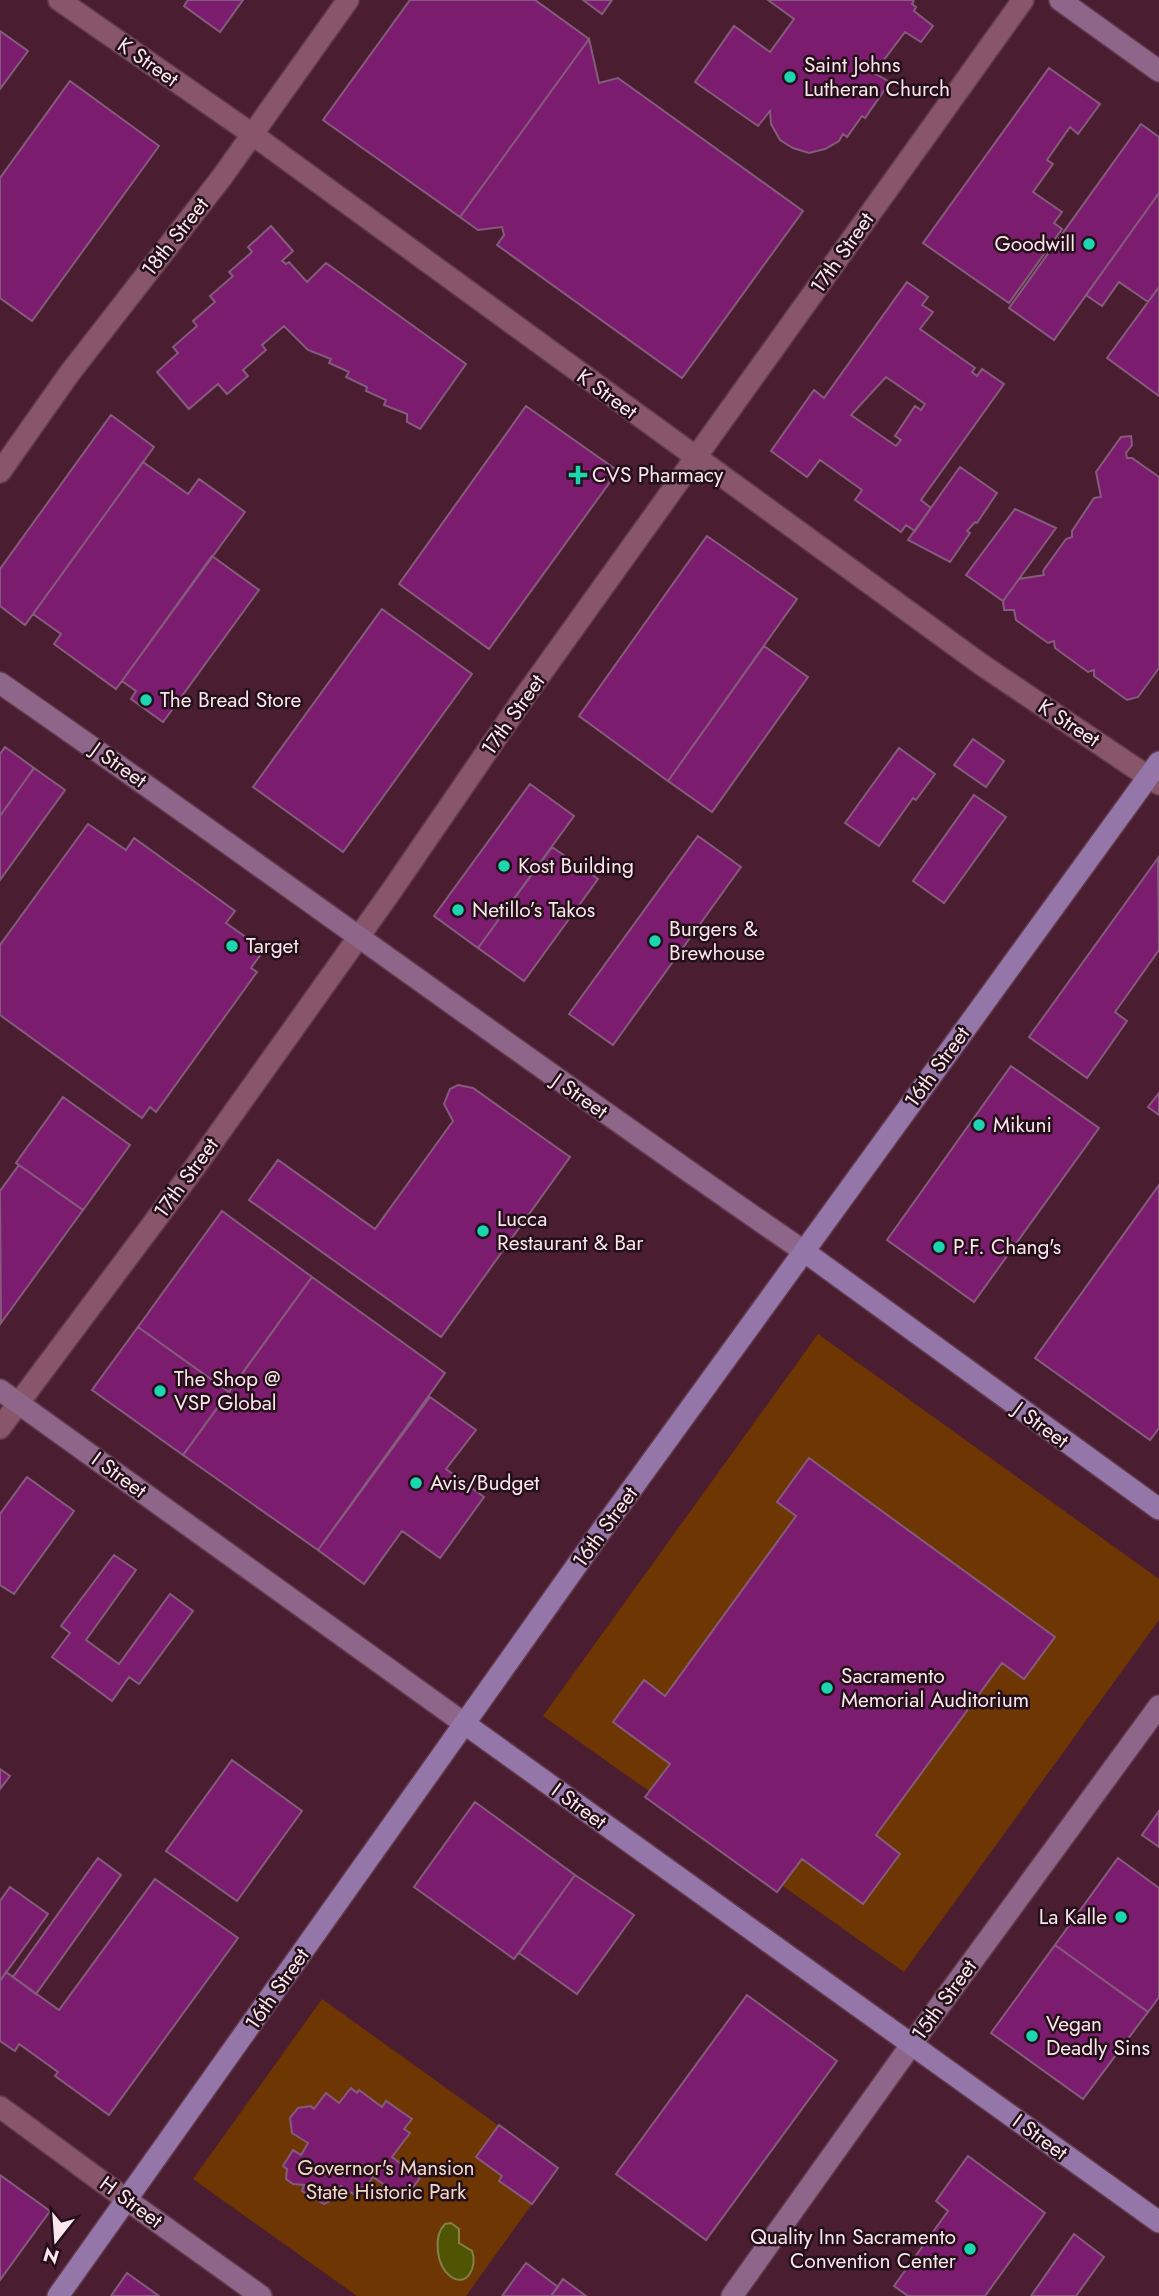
<svg xmlns="http://www.w3.org/2000/svg" width="1159" height="2296" viewBox="0 0 1159 2296" font-family="Jost,sans-serif">
	<style>
		.green { fill: #6d3603 }
		.water { fill: #4f5502; stroke: #838048; stroke-width: 2 }
		.building { fill: #7c1c6f; stroke: #855b7c; stroke-width: 2; fill-rule: evenodd }
		.lines { fill: none; stroke-linecap: round; stroke-linejoin: round }
		.minor-casing { stroke: #603a4c; stroke-width: 24 }
		.tertiary-casing { stroke: #603a4c; stroke-width: 24 }
		.secondary-casing { stroke: #603a4c; stroke-width: 24 }
		.primary-casing { stroke: #603a4c; stroke-width: 24 }
		.minor { stroke: #88556a; stroke-width: 21 }
		.tertiary { stroke: #88556a; stroke-width: 21 }
		.secondary { stroke: #8e668a; stroke-width: 21 }
		.primary { stroke: #9576a9; stroke-width: 21 }
		.poi-dot { fill: #1cd5b1; stroke: #241018; stroke-width: 2.5 }
		.labels { text-anchor: middle; stroke-width: 5; stroke-linejoin: round; paint-order: stroke }
		.street-label { font-size: 21px; fill: #fde5ed; stroke: #241018 }
		.poi-label { font-size: 21px; fill: #fde5ed; stroke: #241018; text-anchor: start }
		.park-label { font-size: 21px; fill: #f4d9c8; stroke: #241018 }
	</style>
	<rect width="100%" height="100%" fill="#4a1d31"/>
	<!-- green -->
	<path class="green" d="M818,1334L1159,1579V1620L904,1972L543,1716Z
		M322,1999L558,2168L466,2296H357L193,2179Z"/>
	<!-- water -->
	<path class="water" d="M451,2223L459,2229V2243L472,2251C478,2266 467,2289 450,2276C436,2265 433,2236 445,2224Z"/>
	<!-- building -->
	<path class="building" d="M188,0H243L220,32L184,6Z
		M410,0H535L589,39L460,217L323,120Z
		M583,0H612L602,14Z
		M768,0H914L912,4L916,7L914,11L933,26L921,42L905,32L874,73L890,82L865,118L862,116L847,137L843,134L839,141L825,149L809,153L793,148L780,140L771,124L770,111L758,126L695,82L734,26L770,52L794,19Z
		M0,31L28,51L0,89Z
		M589,39L599,83L618,78L803,211L682,378L497,245L504,235L502,227L478,230L460,217Z
		M1049,68L1100,104L1078,134L1070,127L1047,160L1053,164L1033,192L1062,212L1054,223L1062,229L1009,303L923,243Z
		M70,81L159,146L32,321L0,298V178Z
		M1141,124L1159,137V193L1054,340L1009,308Z
		M1159,193V287L1148,302L1119,282L1102,306L1086,295Z
		M271,226L293,251L282,261L286,264L289,262L307,282L326,263L466,364L420,429L407,422V414L384,405L386,400L366,391L367,387L346,377L349,372L329,363L331,359L308,350L284,326L262,345L266,350L243,370L248,376L227,394L218,384L189,409L157,372L178,353L173,347L197,326L193,321L215,302L210,296L233,276L229,272L252,252L248,247Z
		M907,282L928,297L922,305L933,312L920,329L975,368L972,372L977,376L982,369L1004,384L921,500L931,508L915,531L906,525L901,532L855,500L862,490L820,460L807,477L771,451L814,390L824,398ZM886,377L925,404L921,410L915,406L895,436L901,440L896,446L851,415Z
		M1159,287V396L1107,358Z
		M526,406L618,471L489,649L399,584Z
		M111,415L154,447L25,625L0,606V569Z
		M1131,436L1132,445L1126,453L1127,458H1132L1159,477V668L1138,697L1127,700L1094,676V670L1088,672L1055,648L1054,641L1048,643L1016,620L1014,610H1004L1003,601L1019,579L1044,575L1043,571L1066,539L1072,537V531L1094,498L1101,497L1096,472L1121,437Z
		M143,462L188,494L199,479L245,512L116,689L54,644L61,634L33,614Z
		M960,467L997,493L977,523L975,522L967,531L970,533L950,562L908,540Z
		M1015,509L1056,528L1003,601L966,575Z
		M707,536L797,599L668,781L579,716Z
		M212,556L259,590L163,722L131,699L136,691L122,681Z
		M382,609L472,674L343,852L253,787Z
		M764,646L808,677L712,812L668,781Z
		M973,739L1004,761L986,787L954,765Z
		M5,747L34,768L0,816V754Z
		M899,748L935,774L916,800L913,798L879,846L845,823Z
		M34,768L65,790L0,880V816Z
		M530,784L574,816L478,948L434,916Z
		M974,795L1006,817L944,903L913,881Z
		M88,824L126,850L134,838L235,911L226,923L264,950L251,968L257,972L156,1112L150,1107L142,1118L0,1015V945Z
		M698,836L741,867L613,1045L569,1014Z
		M552,847L598,879L524,981L478,948Z
		M1158,858L1159,950L1115,1012L1127,1021L1087,1078L1029,1037Z
		M1011,1066L1099,1128L974,1302L887,1240Z
		M458,1085L473,1088L570,1157L441,1337L249,1200L278,1160L375,1229L453,1121L444,1104L450,1089Z
		M1159,1093V1115L1148,1107Z
		M63,1097L130,1145L83,1210L16,1163Z
		M19,1165L83,1210L1,1323L0,1191Z
		M1159,1185V1428L1150,1440L1035,1358Z
		M222,1211L312,1277L229,1392L138,1327Z
		M312,1277L445,1373L318,1550L183,1455Z
		M138,1327L229,1392L183,1455L92,1390Z
		M430,1397L476,1430L446,1469L484,1497L440,1558L402,1531L364,1584L318,1550Z
		M809,1458L1055,1637L1024,1679L1002,1663L876,1835L900,1854L863,1904L802,1859L777,1892L645,1797L670,1764L613,1722L644,1680L665,1696L796,1516L777,1502Z
		M27,1477L74,1511L14,1594L0,1585V1514Z
		M114,1555L136,1570L86,1640L119,1664L170,1594L193,1611L139,1684L129,1677L112,1701L52,1657L70,1633L61,1626Z
		M232,1760L302,1811L237,1901L166,1851Z
		M0,1769L10,1776L0,1789Z
		M475,1802L575,1875L514,1959L414,1887Z
		M1159,1811V1847L1142,1835Z
		M98,1858L121,1875L36,1994L13,1977Z
		M1118,1858L1159,1888V1997L1148,2012L1055,1945Z
		M575,1875L634,1915L577,1994L519,1953Z
		M155,1879L238,1938L109,2115L55,2076L58,2072L19,2044L15,2051L0,2041V1981L6,1972L59,2010Z
		M10,1887L48,1914L0,1981V1901Z
		M1055,1945L1148,2012L1083,2099L991,2033Z
		M747,1995L837,2061L706,2240L616,2174Z
		M351,2088L357,2093L359,2090L382,2107L386,2101L412,2119L404,2129L410,2133L392,2157L420,2178L404,2199L373,2177L366,2187L356,2188L353,2194L341,2186L332,2200L324,2204L302,2191L304,2185L293,2184L286,2179L287,2169L283,2166L293,2150L301,2155L308,2143L292,2133L290,2118L298,2108L311,2106L314,2109L326,2093L339,2103Z
		M499,2125L558,2168L532,2204L499,2181L502,2176L476,2157Z
		M968,2156L1045,2213L985,2296H908L894,2286L948,2211L936,2201Z
		M0,2175L50,2211L0,2280Z
		M1074,2234L1104,2257L1076,2296H1031Z
		M526,2263L558,2287L551,2296H502Z
		M127,2273L159,2296H111Z
		M563,2279L586,2296H551Z"/>
	<g class="lines">
		<defs>
			<path id="minor" d="M59,0L252,134L982,665L1159,784
				M0,472L69,374L222,177L348,0
				M0,1428L190,1174L392,890L525,696L1023,0"/>
			<path id="tertiary" d="M0,2107L127,2200"/>
			<path id="secondary" d="M1060,0L1159,71
				M0,683C270,870 534,1066 805,1252
				M0,1390L465,1724
				M127,2200L261,2296
				M732,2296L911,2045L1159,1706"/>
			<path id="primary" d="M805,1252L1159,1509
				M465,1724L1159,2222
				M58,2296L599,1534L1159,762"/>
		</defs>
		<!-- minor casing -->
		<use href="#minor" class="minor-casing"/>
		<!-- tertiary casing -->
		<use href="#tertiary" class="tertiary-casing"/>
		<!-- secondary casing -->
		<use href="#secondary" class="secondary-casing"/>
		<!-- primary casing -->
		<use href="#primary" class="primary-casing"/>
		<!-- minor -->
		<use href="#minor" class="minor"/>
		<!-- tertiary -->
		<use href="#tertiary" class="tertiary"/>
		<!-- secondary -->
		<use href="#secondary" class="secondary"/>
		<!-- primary -->
		<use href="#primary" class="primary"/>
	</g>
	<!-- markers -->
	<g class="poi-dot">
		<circle cx="790" cy="77" r="7"/>
		<circle cx="1089" cy="244" r="7"/>
		<path d="M574.5 464.5h7v7h7v7h-7v7h-7v-7h-7v-7h7z"/>
		<circle cx="146" cy="700" r="7"/>
		<circle cx="504" cy="866" r="7"/>
		<circle cx="458" cy="910" r="7"/>
		<circle cx="655" cy="941" r="7"/>
		<circle cx="232" cy="946" r="7"/>
		<circle cx="979" cy="1125" r="7"/>
		<circle cx="483" cy="1231" r="7"/>
		<circle cx="939" cy="1247" r="7"/>
		<circle cx="160" cy="1391" r="7"/>
		<circle cx="416" cy="1483" r="7"/>
		<circle cx="827" cy="1688" r="7"/>
		<circle cx="1121" cy="1917" r="7"/>
		<circle cx="1032" cy="2036" r="7"/>
		<circle cx="970" cy="2249" r="7"/>
	</g>
	<g class="labels">
		<!-- street labels -->
		<g class="street-label">
			<text transform="translate(148 62) rotate(35)" y="7">K Street</text>
			<text transform="translate(175 237) rotate(-52)" y="7">18th Street</text>
			<text transform="translate(842 253) rotate(-55)" y="7">17th Street</text>
			<text transform="translate(607 394) rotate(36)" y="7">K Street</text>
			<text transform="translate(513 715) rotate(-55)" y="7">17th Street</text>
			<text transform="translate(1069 723) rotate(33)" y="7">K Street</text>
			<text transform="translate(119 765) rotate(35)" y="7">J Street</text>
			<text transform="translate(937 1067) rotate(-54)" y="7">16th Street</text>
			<text transform="translate(580 1096) rotate(35)" y="7">J Street</text>
			<text transform="translate(186 1178) rotate(-54)" y="7">17th Street</text>
			<text transform="translate(1041 1425) rotate(36)" y="7">J Street</text>
			<text transform="translate(119 1475) rotate(36)" y="7">I Street</text>
			<text transform="translate(605 1527) rotate(-54)" y="7">16th Street</text>
			<text transform="translate(579 1806) rotate(36)" y="7">I Street</text>
			<text transform="translate(277 1989) rotate(-55)" y="7">16th Street</text>
			<text transform="translate(944 2000) rotate(-54)" y="7">15th Street</text>
			<text transform="translate(1040 2137) rotate(36)" y="7">I Street</text>
			<text transform="translate(131 2202) rotate(36)" y="7">H Street</text>
		</g>
		<!-- poi labels -->
		<g class="poi-label">
			<text x="804" y="72">Saint Johns<tspan x="804" dy="24">Lutheran Church</tspan></text>
			<text x="1075" y="251" text-anchor="end">Goodwill</text>
			<text x="592" y="482">CVS Pharmacy</text>
			<text x="160" y="707">The Bread Store</text>
			<text x="518" y="873">Kost Building</text>
			<text x="472" y="917">Netillo’s Takos</text>
			<text x="669" y="936">Burgers &amp;<tspan x="669" dy="24">Brewhouse</tspan></text>
			<text x="246" y="953">Target</text>
			<text x="993" y="1132">Mikuni</text>
			<text x="497" y="1226">Lucca<tspan x="497" dy="24">Restaurant &amp; Bar</tspan></text>
			<text x="953" y="1254">P.F. Chang's</text>
			<text x="174" y="1386">The Shop @<tspan x="174" dy="24">VSP Global</tspan></text>
			<text x="430" y="1490">Avis/Budget</text>
			<text x="841" y="1683">Sacramento<tspan x="841" dy="24">Memorial Auditorium</tspan></text>
			<text x="1107" y="1924" text-anchor="end">La Kalle</text>
			<text x="1046" y="2031">Vegan<tspan x="1046" dy="24">Deadly Sins</tspan></text>
			<text x="956" y="2244" text-anchor="end">Quality Inn Sacramento<tspan x="956" dy="24">Convention Center</tspan></text>
		</g>
		<!-- park labels -->
		<g class="park-label">
			<text x="386" y="2175">Governor's Mansion<tspan x="386" dy="24">State Historic Park</tspan></text>
		</g>
	</g>
	<!-- north arrow -->
	<g transform="translate(56 2240) rotate(197)" stroke="#241018" stroke-width="5" paint-order="stroke">
	<path d="M0-5L12 26L0 18L-12 26Z" fill="#fde5ed"/>
	<text y="-10" font-size="19" font-weight="bold" text-anchor="middle" fill="#fde5ed">N</text>
	</g>
</svg>
